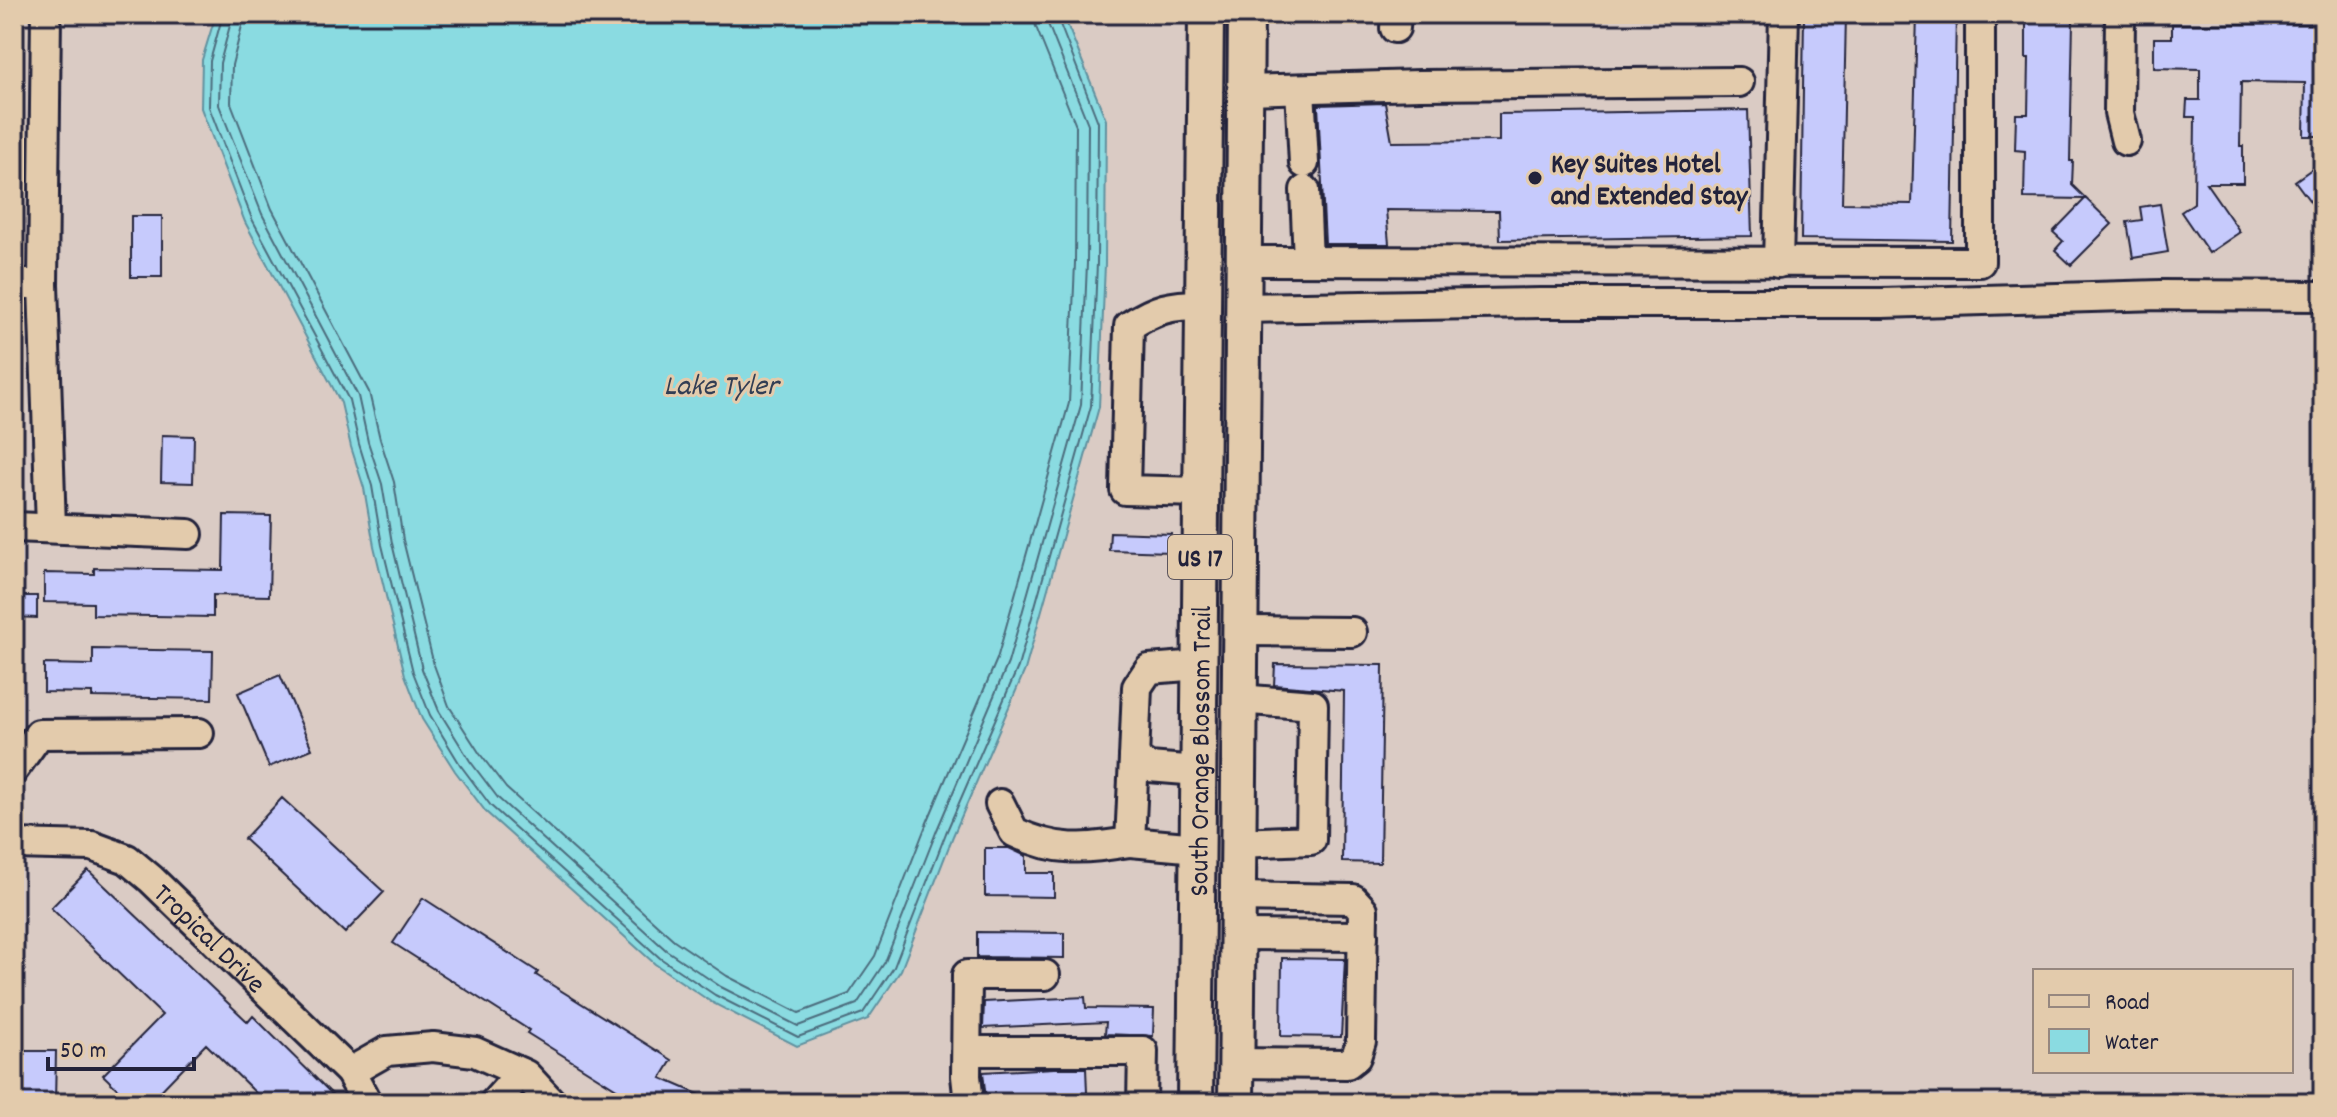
<svg xmlns="http://www.w3.org/2000/svg" width="2337" height="1117" viewBox="0 0 2337 1117" font-family="Dekko,sans-serif">
	<style>
		.water { fill: #8adbe1; stroke: #60919f; stroke-width: 2 }
		.lines { fill: none; stroke-linecap: round; stroke-linejoin: round }
		.shore { stroke: #4c6c7d; stroke-width: 2 }
		.building { fill: #c6cafc; stroke: #22223b; stroke-width: 2 }
		.minor-casing { stroke: #22223b; stroke-width: 34 }
		.major-casing { stroke: #22223b; stroke-width: 40 }
		.minor { stroke: #e3cbac; stroke-width: 28 }
		.major { stroke: #e3cbac; stroke-width: 34 }
		.poi-dot { fill: #22223b; stroke: #e3cbac; stroke-width: 3 }
		.labels { text-anchor: middle; stroke-width: 6; stroke-linejoin: round; paint-order: stroke }
		.shield { fill: #e3cbac; stroke: #5c555d; stroke-width: 2 }
		.shield-label { font-size: 26px; font-weight: bold; fill: #22223b }
		.poi-label { font-size: 28px; font-weight: bold; fill: #22223b; stroke: #e3cbac; text-anchor: start }
		.street-label { font-size: 28px; fill: #22223b; stroke: #e3cbac }
		.water-label { font-size: 30px; font-style: italic; fill: #323e54; stroke: #e3cbac }
	</style>
	<rect width="100%" height="100%" fill="#dacbc4"/>
	<filter id="ink" filterUnits="userSpaceOnUse"><feTurbulence type="fractalNoise" baseFrequency=".0125" numOctaves="2"/><feDisplacementMap in="SourceGraphic" scale="16" xChannelSelector="R" yChannelSelector="G"/><feConvolveMatrix kernelMatrix="1 2 1 2 8 2 1 2 1" color-interpolation-filters="sRGB"/></filter>
	<g filter="url(#ink)">
		<!-- water -->
		<path class="water" d="M216,14H1063L1106,120L1105,264L1099,407L1025,670L953,836L901,970L868,1019L797,1046L711,1002L655,964L486,812L455,771L422,719L405,675L374,546L364,488L351,447L341,403L245,222L201,108L202,60Z"/>
		<g class="lines">
			<!-- shore -->
			<path class="shore" d="M223,14L210,61L209,107L252,219L349,400L359,444L372,486L382,545L413,672L430,715L461,766L491,806L660,958L715,995L798,1037L863,1013L894,967L946,833L1018,667L1091,406L1097,263L1098,122L1056,14
				M233,14L220,63L219,105L262,214L358,396L368,442L382,484L392,543L422,669L439,711L470,761L498,798L666,950L721,987L798,1026L857,1004L885,962L937,830L1008,663L1081,405L1087,263L1088,124L1048,24L1046,14
				M245,14L232,65L231,103L272,209L369,392L380,439L394,482L403,540L434,665L449,706L480,754L506,788L674,940L727,976L799,1013L849,994L875,956L926,825L997,659L1069,403L1075,263L1076,126L1036,27L1034,14"/>
		</g>
		<!-- building -->
		<path class="building" d="M1804,14H1846L1842,203L1912,204L1917,14H1956L1952,241L1801,239Z
			M2026,20L2073,21L2070,161H2073L2072,185L2112,224L2071,265L2055,250L2063,241L2053,232L2085,199L2024,198L2025,151L2015,150L2016,114H2028L2029,58H2026Z
			M2172,24H2323V136H2304L2305,83L2241,82L2240,146H2243V183H2206L2240,232L2209,253L2181,212L2194,203L2195,117H2186L2187,100H2200V69L2154,68V38H2172Z
			M1385,103L1392,142L1499,141V114L1748,110L1752,236L1500,240L1499,211L1386,210L1389,244H1325L1318,105Z
			M2323,161V219L2295,181Z
			M2160,204L2168,252L2133,258L2127,222L2142,220L2140,207Z
			M131,216H162V277H131Z
			M162,435L194,436L193,483L161,482Z
			M224,515L271,516L269,596L213,595V617L93,615V603L44,602V573L94,574V568L223,570Z
			M1110,532L1171,534V552L1109,550Z
			M14,596H37V618L14,617Z
			M93,649L213,651L212,699L92,697V693L44,692V664L93,665Z
			M1275,664L1383,665L1380,863L1342,862L1344,691L1274,685Z
			M280,675L312,749L269,767L238,693Z
			M282,798L384,892L345,933L244,839Z
			M985,848H1009L1026,856V873H1054V897L985,896Z
			M88,870L248,1022L253,1016L341,1103H266L206,1044L149,1103H132L103,1075L162,1015L51,908Z
			M423,898L538,972L536,975L672,1060L661,1078L719,1103H639L527,1033L529,1030L393,943Z
			M977,932L1064,933V958L977,957Z
			M1282,958L1345,959L1341,1037L1281,1036Z
			M1085,997L1086,1008L1154,1009L1153,1036L1105,1034L1106,1022L983,1028L984,1002Z
			M14,1051H56L55,1103H14Z
			M1054,1068H1086L1087,1093L986,1099L983,1072Z"/>
		<g class="lines">
			<defs>
				<g id="minor">
					<path d="M46,14L43,284L51,528"/>
					<path d="M2120,14L2119,113L2126,141"/>
					<path d="M1395,28L1396,14"/>
					<path d="M1300,89L1304,163"/>
					<path d="M1245,90L1420,85L1739,82"/>
					<path d="M1305,190L1308,261"/>
					<path d="M1243,261L1980,262V14"/>
					<path d="M1778,263L1784,14"/>
					<path d="M14,284H43"/>
					<path d="M1243,308L1540,303H1882L2160,295L2323,296"/>
					<path d="M1201,492L1125,490L1129,326C1157,308 1170,305 1203,305"/>
					<path d="M14,527L188,534"/>
					<path d="M1240,631L1352,632"/>
					<path d="M1134,758L1130,842L1198,848"/>
					<path d="M14,769L39,734L199,733"/>
					<path d="M1198,771L1149,767L1134,758L1137,687L1149,669L1199,665"/>
					<path d="M1000,804L1014,832C1058,853 1084,849 1130,842"/>
					<path d="M1238,843L1311,840L1313,705L1239,699"/>
					<path id="s1" d="M14,844L92,846L127,859L151,879L350,1072L367,1103"/>
					<path d="M1237,935L1363,936"/>
					<path d="M967,1051H1143L1142,1103"/>
					<path d="M1236,1063L1347,1064L1356,1057L1361,1041L1363,910L1353,899L1237,897"/>
					<path d="M350,1072L387,1051L433,1047L475,1052L526,1075L552,1103"/>
					<path d="M494,1103L521,1073"/>
					<path d="M969,1103L966,1076L967,975H1045"/>
				</g>
				<g id="major">
					<path id="s2" d="M1195,1103L1206,14"/>
					<path d="M1236,1103L1246,14"/>
				</g>
			</defs>
			<!-- minor casing -->
			<use href="#minor" class="minor-casing"/>
			<!-- major casing -->
			<use href="#major" class="major-casing"/>
			<!-- minor -->
			<use href="#minor" class="minor"/>
			<!-- major -->
			<use href="#major" class="major"/>
		</g>
	</g>
	<!-- markers -->
	<circle class="poi-dot" cx="1535" cy="178" r="8"/>
	<g class="labels">
		<!-- shield labels -->
		<rect class="shield" x="1168" y="535" width="64" height="44" rx="6"/>
		<g class="shield-label">
			<text x="1200" y="566">US 17</text>
		</g>
		<!-- poi labels -->
		<g class="poi-label">
			<text x="1551" y="172">Key Suites Hotel<tspan x="1551" dy="32">and Extended Stay</tspan></text>
		</g>
		<!-- street labels -->
		<g class="street-label">
			<text dy="10" stroke="none"><textPath href="#s2" startOffset="352">South Orange Blossom Trail</textPath></text>
			<text dy="10" stroke="none"><textPath href="#s1" startOffset="230">Tropical Drive</textPath></text>
		</g>
		<!-- water labels -->
		<g class="water-label">
			<text x="721" y="394">Lake Tyler</text>
		</g>
	</g>
	<!-- margin -->
	<rect width="2337" height="1117" fill="none" stroke="#e3cbac" stroke-width="48"/>
	<rect x="24" y="24" width="2289" height="1069" fill="none" stroke="#22223b" stroke-width="3" filter="url(#ink)"/>
	<!-- legend -->
	<rect x="2033" y="969" width="260" height="104" fill="#e3cbac" stroke="#96877f" stroke-width="2"/>
	<rect x="2049" y="995" width="40" height="12" fill="#e3cbac" stroke="#96877f" stroke-width="2"/>
	<text x="2105" y="1009" font-size="24" fill="#22223b">Road</text>
	<rect x="2049" y="1029" width="40" height="24" fill="#8adbe1" stroke="#96877f" stroke-width="2"/>
	<text x="2105" y="1049" font-size="24" fill="#22223b">Water</text>
	<!-- scale -->
	<path d="M48 1057v12h146v-12" fill="none" stroke="#22223b" stroke-width="4"/>
	<text x="60" y="1057" font-size="24" fill="#22223b" stroke="#e3cbac" stroke-width="6" paint-order="stroke">50 m</text>
</svg>
